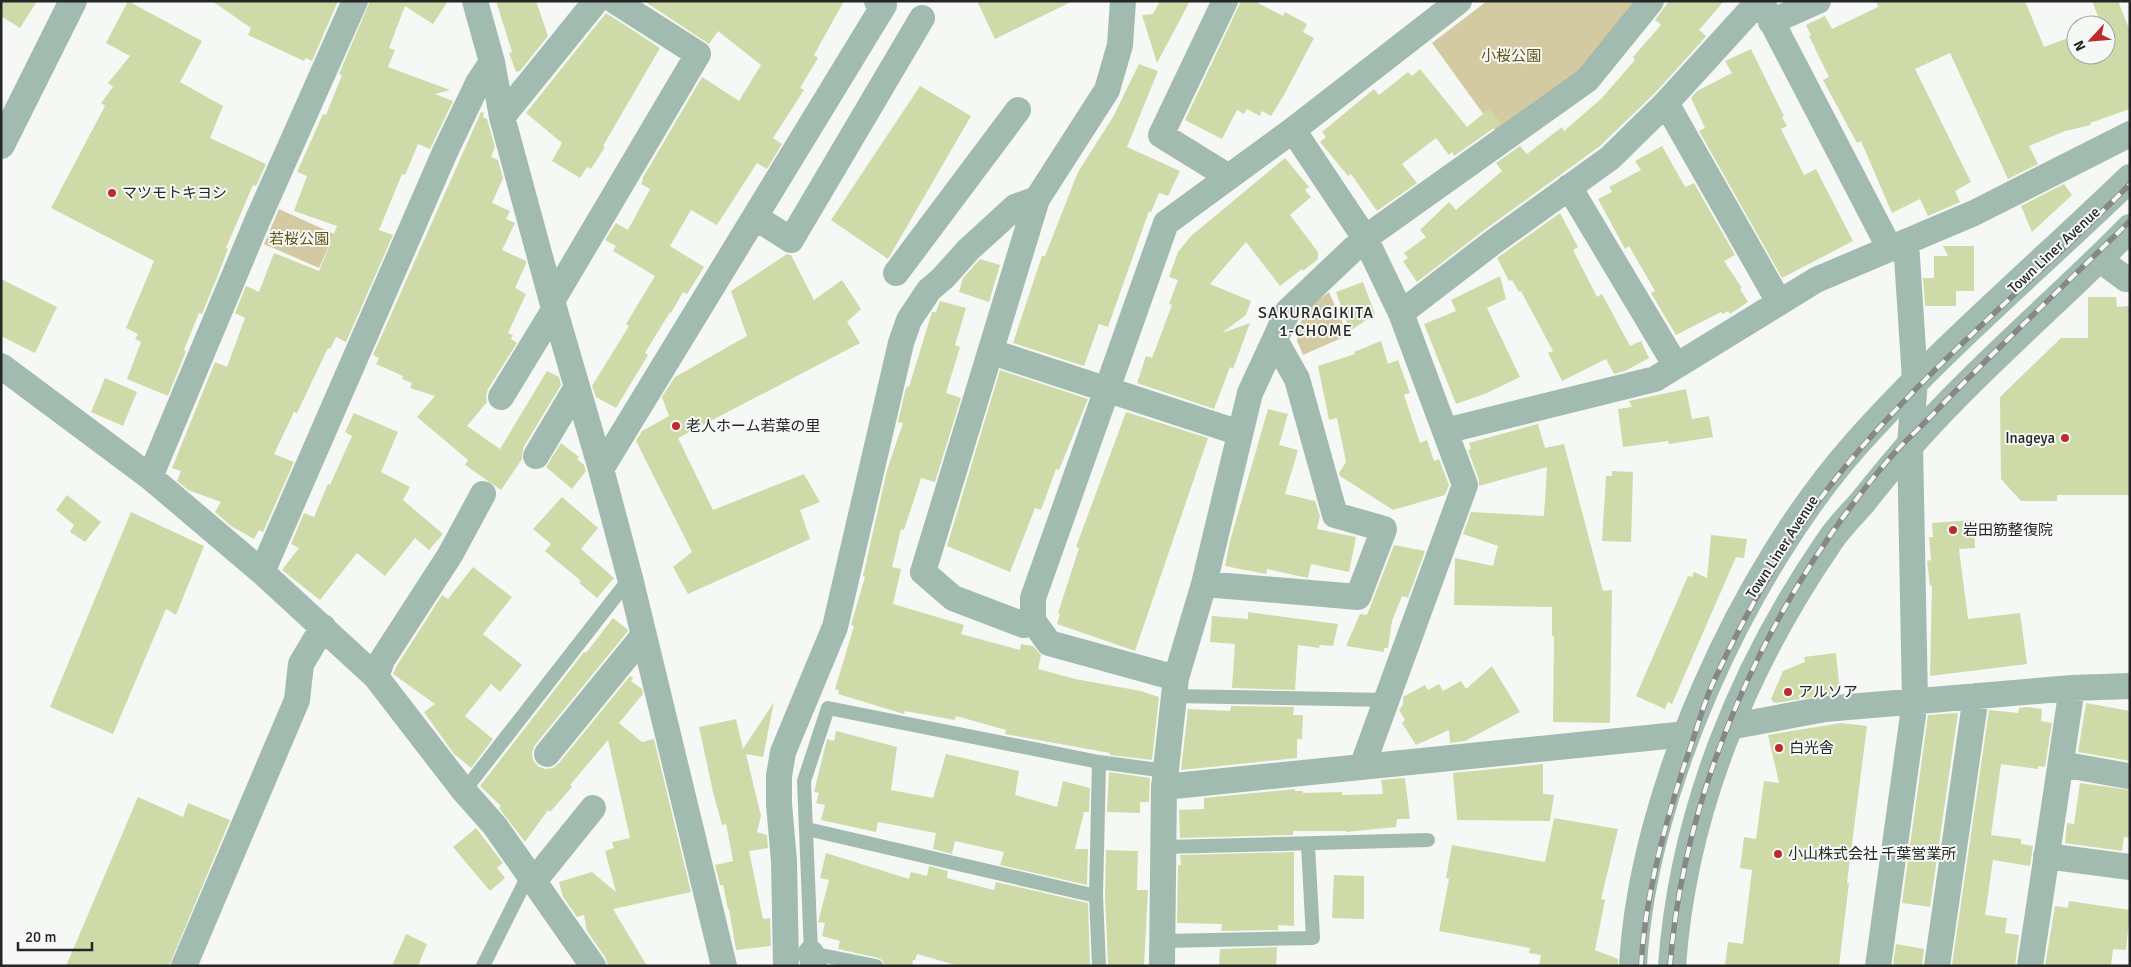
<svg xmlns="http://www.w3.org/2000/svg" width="2131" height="967" viewBox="0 0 2131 967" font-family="Signika,'Noto Sans JP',sans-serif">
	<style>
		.green { fill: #d3caa2 }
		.building { fill: #cedba8 }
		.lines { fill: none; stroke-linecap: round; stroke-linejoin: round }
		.service { stroke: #a2bbb0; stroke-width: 14 }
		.minor { stroke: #a2bbb0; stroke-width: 26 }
		.tertiary { stroke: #a2bbb0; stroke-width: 28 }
		.rail-casing { stroke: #868886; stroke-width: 5.5 }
		.rail { stroke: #f5f8f5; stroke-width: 4; stroke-dasharray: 11; stroke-linecap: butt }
		.poi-dot { fill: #bc2c2d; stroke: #f5f8f5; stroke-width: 2 }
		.labels { text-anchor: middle; stroke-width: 4; stroke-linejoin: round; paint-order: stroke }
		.park-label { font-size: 15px; fill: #625418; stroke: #f5f8f5 }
		.poi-label { font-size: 15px; fill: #252625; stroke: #f5f8f5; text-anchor: start }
		.street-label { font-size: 15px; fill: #252625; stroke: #f5f8f5 }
		.neighbourhood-label { font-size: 16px; letter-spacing: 1px; fill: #252625; stroke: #f5f8f5 }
	</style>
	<rect width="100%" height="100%" fill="#f5f8f5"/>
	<!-- green -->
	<path class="green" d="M1487,1H1638L1588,67L1497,133L1432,43Z
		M279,209L334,234L319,268L264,244Z
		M1329,292L1348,335L1303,355L1297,341L1303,311Z"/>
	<!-- building -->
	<path class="building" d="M1,1H37L20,28L1,16Z
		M128,1L202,41L180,82L223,106L210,138L266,164L256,186L253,185L226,248L228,249L218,275L202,314L199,313L184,350L186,351L168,396L127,379L141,342L135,339L138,334L126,328L154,261L51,208L105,106L101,103L113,87L108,83L130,56L106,43Z
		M212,1H338L312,61L306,58L304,61L248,35L251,28Z
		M370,1H448L433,24L405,6L389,48L395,50L388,67L450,90L435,94L453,101L430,149L418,144L405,175L402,174L379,230L393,235L346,342L336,337L330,349L328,348L297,413L294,412L274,454L294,462L263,532L259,530L254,539L231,526L215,512L221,502L188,490L177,481L181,471L172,468L215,362L227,367L245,318L235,313L246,286L259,292L274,253L319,271L337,226L294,211L307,176L297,172L323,114L326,115L342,75L339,74Z
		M496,1H536L548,36L520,71L516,72L509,53L512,52Z
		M644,1H844L814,55L818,58L800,88L804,90L773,138L782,144L767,169L757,163L717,225L691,210L670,246L704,267L687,294L683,292L671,313L670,312L645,353L648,355L616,408L596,397L592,386L629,326L626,324L655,276L613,251L616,246L605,240L616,223L628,230L650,189L641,184L643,179H642L702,77L739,101L761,65L718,31L709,44Z
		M977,1H1073L995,39Z
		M1160,1H1190L1157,63L1142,15L1153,14Z
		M1241,1H1254L1283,16L1285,12L1307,24L1303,32L1314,38L1284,95L1271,116L1262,111L1260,116L1247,109L1244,114L1237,110L1222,139L1185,120Z
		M1669,1H1724L1699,30L1706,36L1702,41L1655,93L1600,146L1483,231L1417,282L1403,261L1408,258L1404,253L1426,237L1420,230L1449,202L1456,210L1502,171L1496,163L1520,146L1527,154L1562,127L1564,131L1601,99L1635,60L1633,57L1661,25L1655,20Z
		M1876,1H2025L2044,47L2076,35V55H2106V25H2100L2101,24L2092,1H2118L2130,31V109L2090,123L2091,125L2065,131L2029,146L2038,164L2008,179L1950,53L1915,69L1971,182L1955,191L1960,202L1928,216L1920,199L1892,213L1861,141L1857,143L1823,80L1829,77L1809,36L1811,35L1806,25L1825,16L1832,29L1878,7Z
		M606,13L660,48L603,146L605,147L591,169L587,167L580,178L552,161L562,143L526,113Z
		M1751,49L1784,116L1782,117L1787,126L1781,129L1804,175L1816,169L1853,241L1782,278L1699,131L1705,128L1691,98L1697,91L1732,73L1725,61Z
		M1139,64L1158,71L1127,147L1180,171L1168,196L1159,193L1151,212L1149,211L1108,327L1099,324L1084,366L1013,343L1042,256H1045L1078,172L1113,117Z
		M1420,69L1467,127L1489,109L1501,123L1454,156L1452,152L1449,155L1436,138L1402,164L1417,183L1377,211L1351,174L1348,176L1320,142L1326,137L1322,132L1374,89L1379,95L1408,72L1412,76Z
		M920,86L971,116L888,259L831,220Z
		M481,112L484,113L483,117L487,119L495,147L491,157L498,160L503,178L492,203L510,211L506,219L515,223L502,250L526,261V264L515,288L526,294L508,333L513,335L511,339L517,343L488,389L486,396L487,402L467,426L500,449L547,371L559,377L561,385L523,448L522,459L501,490L465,465L468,460L417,417L435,396L410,388L412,383L402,379L403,376L376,364L379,358L373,355Z
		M1662,146L1684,185L1686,187L1694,183L1735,255L1724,261L1742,288L1740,289L1748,302L1730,314L1728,311L1723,314L1721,312L1676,335L1651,293L1655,291L1629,246L1625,249L1598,199L1612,192L1609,187L1641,170L1635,161Z
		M1285,158L1309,187L1305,190L1311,197L1290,215L1318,252V259L1303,271L1302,269L1280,286L1246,242L1210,284L1251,301L1246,315L1222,333L1250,323L1233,369L1230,367L1214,409L1137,383L1146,356L1152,358L1172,305L1169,304L1178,280L1169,277L1178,252L1191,236Z
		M2064,184L2072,195L2032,232L2021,206Z
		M1560,213L1578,247L1573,250L1597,297L1602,294L1630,346L1641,341L1649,358L1625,371L1614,374L1606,359L1562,381L1548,353L1553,351L1521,291L1519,292L1512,280L1509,281L1497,258Z
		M1943,246H1974V291H1956V306H1925L1923,278H1934V256H1948Z
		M787,254L791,255L814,300L842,280L861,309L847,322L860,343L678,438L713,510L804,474L820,502L800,510L810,539L688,594L673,567L692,552L636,441L642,431L669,416L662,397L675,377L747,336L731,291Z
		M980,259L1000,265L989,302L959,292L963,278Z
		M1500,276L1506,299L1487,308L1520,377L1487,393L1456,404L1424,324L1456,311L1451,300Z
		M1,279L57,307L35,353L1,336Z
		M1363,282L1375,314L1350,331L1336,292Z
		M2088,297H2116L2117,307L2130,306V495H2057V501H2021L2001,479L2000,397L2061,338H2088Z
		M940,301L966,308L955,345L960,347L946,393L961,398L935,482L921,478L904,530L901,529L892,567L901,569L893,604L964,625L961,634L1020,650L1021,644L1033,646L1041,655L1038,669L1075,679L1141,691L1159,697L1152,760L1110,755V753L1005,734L1006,730L956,716L955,720L905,711L904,714L838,694L839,690L835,689L854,626L851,625L865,577L863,576L887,470L903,423L898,422L905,391L907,386L909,387L932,312H936Z
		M1381,341L1388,364L1398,360L1410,393L1404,395L1420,443L1427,440L1434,461L1439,459L1449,485L1445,495L1393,510L1340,476L1339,473L1346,462L1337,418L1329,420L1318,366L1355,354L1354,352Z
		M1000,370L1088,399L1059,470L1056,469L1041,510L1035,508L1010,572L947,546Z
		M105,378L137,392L123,426L91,412Z
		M1686,389L1692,419L1709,416L1713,437L1669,444L1668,441L1623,447L1618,409L1632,407L1629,401Z
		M1268,409L1288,414L1279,445L1298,450L1285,494L1315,501L1320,516L1317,529L1356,537L1349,572L1311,564L1308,578L1267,569L1266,574L1225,566L1230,541Z
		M1126,412L1208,438L1135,651L1057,624L1060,614L1058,613L1079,548L1076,547Z
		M354,413L398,432L381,472L410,487L403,500L443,534L429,550L415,538L385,576L357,553L320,600L282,570L299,548L291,544L304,513L314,517L328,484L330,485L352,436L345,432Z
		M1538,424L1545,448L1564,444L1603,591L1612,590L1610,723L1553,722L1554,636H1552V607L1454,605L1455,558L1493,566L1498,546L1463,534L1471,512L1544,516L1547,467L1479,486V480L1468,450L1471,449L1469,443Z
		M561,443L579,457L577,459L584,465L586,471L572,489L546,467Z
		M1612,471L1633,472L1631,542L1602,541L1606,476H1612Z
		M67,495L101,522L85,542L70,532L74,525L56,510Z
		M562,497L598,528L581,549L614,578L597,598L579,583L581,581L545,551L551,544L533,529Z
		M131,512L204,546L176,615L166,609L113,734L50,707Z
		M1974,520L1975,548L1959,549L1968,619L2020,613L2027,664L1930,676L1932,585L1930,586L1927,561L1931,560L1929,537H1933L1932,523Z
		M1711,535L1747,539L1744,558L1736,557L1672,704L1668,702L1665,709L1636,696L1688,576L1692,577L1694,572L1707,578Z
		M1394,545L1425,551L1408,598L1402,596L1392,621L1388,648H1384V652L1346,646L1360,614L1367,615Z
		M473,567L512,597L483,634L522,665L500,692L491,684L465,716L493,739L471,768L454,754L424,712L435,704L393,674L396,667L442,595L448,599Z
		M1248,612L1338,624L1333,646L1320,645L1319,648L1298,645L1295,690L1232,688L1235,644L1210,642L1212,616L1248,619Z
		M613,618L627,629L628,631L535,745L532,752L533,760L538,766L545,769L553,768L559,763L630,676L633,678L631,681L642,689L643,694L619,723L642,742L654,739L691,892L613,909L647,966H608L605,957L587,931L584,915L577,917L563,897L559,882L592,872L616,892L605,851L614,848L612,842L630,838L608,740L570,785L572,787L550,812L548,810L525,842L499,808L501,806L480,786L584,652L586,653Z
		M1836,653L1840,693L1774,703L1771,699L1783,671L1805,662L1804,657Z
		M1492,666L1520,712L1465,741L1450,743L1449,730L1416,745L1402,723L1405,720L1399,710L1403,705V697L1425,685L1428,690L1439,684L1443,691L1461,681L1466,689Z
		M774,702L763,757L746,754L761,816L757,832L767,835L768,848L749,851L763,919L770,918L771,946L736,950L729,909H728L723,885H720L715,865L733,861L726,824L722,825L713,792L699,727L736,719L743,749Z
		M2086,703L2130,711V761L2078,752Z
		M1231,706L1294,707L1293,715H1303L1302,739H1297V758L1181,770L1188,709L1230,711Z
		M2028,707L2042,709L2041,721L2052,723L2045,767L2038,766V769L2001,764L1991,835L2021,839V844L2033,846L2030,866L1993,860L1985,915L2007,918L2005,933L2019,935L2015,966L1952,965L1989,710L2018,713L2019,708Z
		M1958,713L1930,907L1902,903L1928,715Z
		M1841,723L1867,726L1847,883H1849L1839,966H1725L1728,942L1743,944L1752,870L1740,868L1744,837L1756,839L1764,781L1779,783L1768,735Z
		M836,731L897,747L891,790L933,798L946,754L1019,771L1015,795L1057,807L1063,781L1090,788L1089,812H1084L1075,849H1088L1087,885L1000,865L1004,852L955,841L952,854L933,849L936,833L878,822L876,832L821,820L825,805L816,803L819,793L814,792L827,739L834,741Z
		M1543,764V794L1554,795L1550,821L1457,820L1453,773Z
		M1109,772L1150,778L1149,802H1140V813L1107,812Z
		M1405,778L1410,819H1397L1396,827L1346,832V831H1293V835L1180,838L1179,810L1204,809V798L1295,789V791H1303V793L1342,792V795L1383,794L1381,780Z
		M2080,783L2130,790V838L2124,837L2122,851L2065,843L2067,823L2074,824Z
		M138,797L183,817L188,803L230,820L169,966H66Z
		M1554,818L1618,829L1601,899L1605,900L1595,950L1618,959V966H1539L1541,955L1529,953L1530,948L1439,931L1449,879L1446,878L1452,845L1545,862Z
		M476,828L503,863L497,868L505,878L490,891L453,847Z
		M1106,850L1138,851L1137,890H1148L1144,966H1108L1105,896Z
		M1294,852V926L1278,925V930L1221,931L1222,924L1177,923L1178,865H1181L1180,855Z
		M826,853L909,879L911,872L927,876L929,866L948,871L947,878L994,890L996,882L1088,903L1090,966H959L917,954L915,960H913L912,966H885L882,960L878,958L838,949L840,941L822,936L825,923L818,922L829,880L820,878Z
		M1334,875L1364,876V919L1332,918Z
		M2069,901L2130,910L2126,950L2113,949L2111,966H2045L2055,906L2068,908Z
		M406,934L427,944L418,966H392Z
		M1896,944L1924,949L1922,966H1893Z
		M1277,947L1276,966H1219L1220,949Z"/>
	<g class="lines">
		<!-- service -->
		<path class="service" d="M1174,696L1386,700
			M1099,762L1096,896L1099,966
			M464,791L630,578
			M807,829L1096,896
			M1164,847L1428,840
			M1163,941L1313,938L1308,845
			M483,966L529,874
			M876,966L811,953L804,781L828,708L1099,762L1166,771"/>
		<!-- minor -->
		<path class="minor" d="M475,1L492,62L502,117L552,301L601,469L630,578L724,966
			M1225,1L1161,135L1229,177
			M1761,1L1890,249
			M1771,22L1818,1
			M1666,103L1779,302
			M502,117L596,1
			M1293,130L1365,238L1401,313L1465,485L1362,767
			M1569,187L1676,366
			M755,217L791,240L922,18
			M2099,259L2126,279H2130
			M896,273L1018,110
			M552,301L698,54L615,1
			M1401,313L1492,243L1610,158L1666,103L1759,1
			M992,352L1240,433
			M1,366L150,477L262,572L376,677L464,791L495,826L593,966
			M501,397L554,310
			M1445,431L1655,379L1816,280L1974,213L2130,134
			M536,456L577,387
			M601,469L884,5L877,1
			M150,477L258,219L355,1
			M262,572L445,152L478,83L492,62
			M1204,584L1358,597L1384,529L1335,515L1297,379L1275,340
			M1033,621L1024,625L953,598L923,572L1037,199
			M376,677L382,660L450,555L483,494
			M1176,678L1049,643L1033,621V598L1166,223L1293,130L1459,1
			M1729,727L1825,709L2072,688L2130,686
			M547,754L644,635
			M2061,764L2128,776
			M1164,787L1687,734
			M2046,856L2130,867
			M534,881L593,808
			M811,953L814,966
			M184,966L297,700L301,664L323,627
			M786,966L784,861L779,804V776L783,752L835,627L901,343L909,320L929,290L943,278L968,250L1015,207L1037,199L1107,90L1120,45L1123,1
			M1162,966L1164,787L1176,678L1204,584L1250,393L1288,311L1365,238L1587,80L1651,1
			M1878,966L1915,701L1910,444L1915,380L1906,242
			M1937,966L1976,696
			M2030,966L2072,688"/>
		<!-- tertiary -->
		<path class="tertiary" d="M1,145L73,1
			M1633,966C1642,794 1743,571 1857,443C1942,348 2039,266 2130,178
			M1672,966C1683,813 1743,667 1829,542C1838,528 1850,516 1861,504C1877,484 1893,464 1910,445C1978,368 2058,301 2130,228"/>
		<defs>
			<path id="rail" d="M1641,966C1645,898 1663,830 1684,766C1694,739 1701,711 1712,685C1751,600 1800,518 1861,448C1944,353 2042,273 2130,184
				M1670,966C1684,787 1768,603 1883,466C1900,445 1921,427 1939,408C2001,344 2067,283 2130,221"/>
		</defs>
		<!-- rail casing -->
		<use href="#rail" class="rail-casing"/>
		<!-- rail -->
		<use href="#rail" class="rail"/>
	</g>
	<!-- markers -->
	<g class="poi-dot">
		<circle cx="112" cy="193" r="5"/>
		<circle cx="676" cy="426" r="5"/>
		<circle cx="2065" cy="438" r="5"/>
		<circle cx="1953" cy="530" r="5"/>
		<circle cx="1788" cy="692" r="5"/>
		<circle cx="1779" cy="748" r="5"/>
		<circle cx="1778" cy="854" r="5"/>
	</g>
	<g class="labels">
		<!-- park labels -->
		<g class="park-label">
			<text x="1511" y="61">小桜公園</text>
			<text x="299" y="244">若桜公園</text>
		</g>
		<!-- poi labels -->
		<g class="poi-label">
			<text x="122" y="198">マツモトキヨシ</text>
			<text x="686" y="431">老人ホーム若葉の里</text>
			<text x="2055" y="443" text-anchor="end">Inageya</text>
			<text x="1963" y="535">岩田筋整復院</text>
			<text x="1798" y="697">アルソア</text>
			<text x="1789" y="753">白光舎</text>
			<text x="1788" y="859">小山株式会社 千葉営業所</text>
		</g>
		<!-- street labels -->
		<g class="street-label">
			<text transform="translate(2054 250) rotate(-43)" y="5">Town Liner Avenue</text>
			<text transform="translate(1782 547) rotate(-57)" y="5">Town Liner Avenue</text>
		</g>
		<!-- neighbourhood labels -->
		<g class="neighbourhood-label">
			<text x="1316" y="318">SAKURAGIKITA<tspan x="1316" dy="18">1-CHOME</tspan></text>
		</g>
	</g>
	<!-- border -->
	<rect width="2131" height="967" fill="none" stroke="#252625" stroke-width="5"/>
	<!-- north arrow -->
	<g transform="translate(2091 40) rotate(244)"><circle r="24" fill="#f5f8f5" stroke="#a2a4a2"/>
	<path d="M0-4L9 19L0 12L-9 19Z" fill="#bc2c2d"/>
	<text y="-8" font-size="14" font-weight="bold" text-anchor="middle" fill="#252625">N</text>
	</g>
	<!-- scale -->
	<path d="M18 942v8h74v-8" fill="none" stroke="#252625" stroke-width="2.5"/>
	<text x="25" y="942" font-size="15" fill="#252625" stroke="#f5f8f5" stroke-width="4" paint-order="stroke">20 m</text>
</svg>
